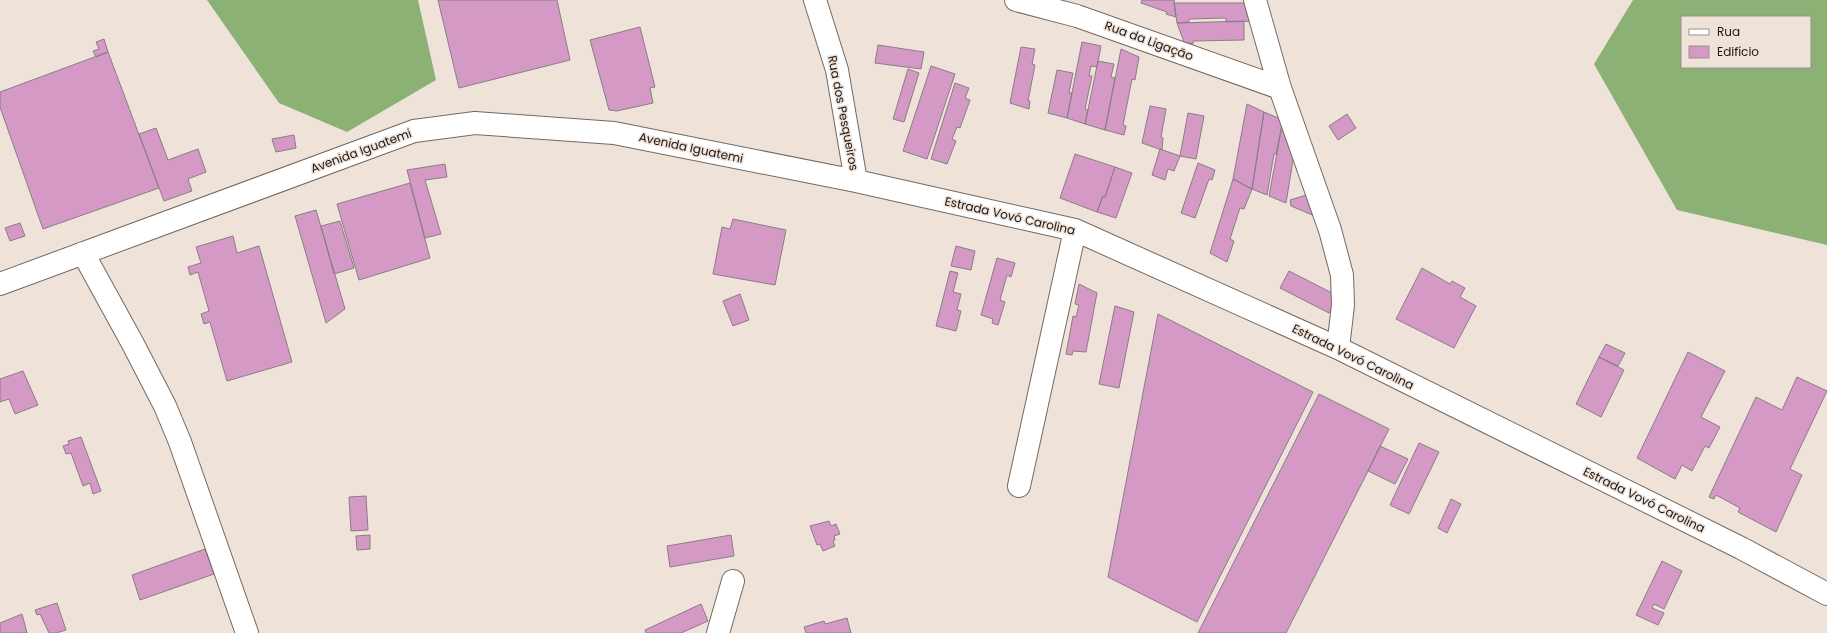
<svg xmlns="http://www.w3.org/2000/svg" width="1827" height="633" viewBox="0 0 1827 633" font-family="Poppins,sans-serif">
	<style>
		.forest { fill: #8bb175; fill-rule: evenodd }
		.building { fill: #d599c6; stroke: #897d86 }
		.lines { fill: none; stroke-linecap: round; stroke-linejoin: round }
		.street-casing { stroke: #746961; stroke-width: 24 }
		.street { stroke: #fff; stroke-width: 22 }
		.labels { text-anchor: middle; stroke-width: 3; stroke-linejoin: round; paint-order: stroke }
		.street-label { font-size: 12px; fill: #1b1714; stroke: #efe2d9 }
	</style>
	<rect width="100%" height="100%" fill="#efe2d9"/>
	<!-- forest -->
	<path class="forest" d="M207,0H418L436,80L347,132L279,103Z
		M1633,0H1827V245L1677,210L1594,64ZM1682,17H1810V67H1682Z"/>
	<!-- building -->
	<path class="building" d="M438,0H557L570,60L459,88Z
		M1142,0H1174L1176,17L1166,14L1167,12L1141,3Z
		M1174,3H1254L1258,21L1226,22V18L1189,19V22L1177,23Z
		M1244,21V40L1193,41V44L1184,42L1177,23Z
		M640,27L655,87L650,88L653,103L617,111L609,110L590,40Z
		M104,39L108,52L96,57L93,51L99,49L96,42Z
		M1082,42L1101,46L1097,67L1091,66L1089,76H1092L1085,109L1088,110L1085,124L1067,118Z
		M878,45L924,52L921,69L875,63Z
		M1021,47L1035,49L1032,64L1035,65L1028,101H1030L1029,109L1010,103Z
		M1121,49L1139,57L1135,80L1132,79L1123,125L1126,126L1124,135L1105,130Z
		M108,52L159,188L43,229L0,107V92Z
		M1098,61L1114,64L1111,77L1115,78L1105,130L1085,124Z
		M931,66L955,74L927,159L903,151Z
		M908,69L919,73L904,122L893,119Z
		M1057,70L1073,73L1069,93H1072L1067,118L1048,113Z
		M955,83L969,88L965,98L970,100L960,128L957,127L952,139L956,141L947,164L931,159Z
		M1247,104L1264,112L1252,189L1233,179Z
		M1150,106L1166,109L1161,137L1163,138L1162,150L1142,143Z
		M1264,112L1283,120L1276,154H1274L1267,195L1252,189Z
		M1188,113L1204,116L1196,159L1180,156Z
		M1347,114L1356,128L1338,140L1329,126Z
		M1283,120L1294,154L1286,203L1269,196Z
		M156,128L168,160L198,149L206,172L188,179L192,191L164,201L139,134Z
		M294,135L296,148L276,152L272,139Z
		M1160,149L1180,156L1174,171L1168,169L1165,180L1152,175Z
		M1075,154L1115,167L1105,197L1103,196L1097,212L1060,198Z
		M1198,163L1215,170L1212,180L1209,179L1195,218L1181,213Z
		M445,164L447,177L425,180L441,234L425,238L407,170Z
		M1115,167L1132,173L1116,218L1097,212L1103,196L1105,197Z
		M1233,179L1252,189L1244,209L1240,208L1230,239L1234,241L1227,262L1210,253Z
		M410,183L430,258L359,280L337,204Z
		M1310,194L1317,217L1291,206L1290,200Z
		M316,210L345,309L326,323L295,216Z
		M733,219L786,230L775,285L713,274L722,227L730,229Z
		M340,221L354,268L334,274L321,226Z
		M20,223L25,236L10,241L5,228Z
		M233,236L237,253L259,246L292,362L227,381L210,322L204,324L201,314L209,311L198,272L190,275L188,267L201,263L196,247Z
		M956,246L975,251L971,270L951,266Z
		M997,258L1015,263L1011,277L1007,275L1000,300L1005,302L998,325L992,323L993,319L981,315Z
		M1422,268L1450,284L1452,281L1465,288L1460,297L1476,306L1454,348L1396,319Z
		M950,271L958,273L953,292L961,294L957,310L961,311L956,331L936,326Z
		M1289,271L1338,296L1329,313L1280,288Z
		M1079,284L1097,293L1086,352L1073,351L1072,355L1066,354L1073,316L1076,317L1079,305L1075,304Z
		M740,294L749,320L733,326L723,301Z
		M1115,306L1134,312L1119,388L1099,384Z
		M1158,314L1313,392L1197,622L1108,577Z
		M1606,344L1625,353L1618,366L1599,357Z
		M1688,352L1725,371L1701,417L1720,427L1709,448L1705,446L1692,471L1682,465L1675,479L1637,458Z
		M1599,357L1624,370L1601,417L1576,404Z
		M23,371L38,405L15,414L9,399L0,402V379Z
		M1797,377L1827,391L1790,469L1802,475L1776,532L1738,512L1740,508L1716,495L1714,499L1709,497L1756,397L1782,410Z
		M1319,394L1389,429L1368,471L1286,633H1198Z
		M81,437L101,491L93,494L90,483L83,486L71,453L66,454L63,446L69,444L68,441Z
		M1419,443L1439,452L1409,514L1390,505Z
		M1380,446L1408,459L1395,484L1368,471Z
		M366,496L368,530L351,531L349,497Z
		M1451,499L1461,504L1447,533L1438,528Z
		M829,521L831,526L836,524L840,534L834,536L835,540L833,541L835,546L823,551L820,544L817,545L810,526Z
		M370,535V549L357,550L356,536Z
		M731,535L734,556L670,567L667,546Z
		M205,549L214,574L140,600L132,575Z
		M1662,561L1682,571L1664,609L1654,604L1652,608L1664,613L1658,625L1636,615Z
		M57,603L66,630L56,633H49L40,614L37,615L35,610Z
		M701,604L708,621L681,633H646L645,630Z
		M22,614L27,633H0V623Z
		M847,618L851,633H806L804,627L824,621L825,624Z"/>
	<g class="lines">
		<defs>
			<path id="street" d="M815,0L837,70L856,181
				M1016,0L1077,16L1280,88
				M1255,0L1280,88L1330,230L1342,275L1343,305L1338,348
				M83,253L133,344L165,406L180,442L247,633
				M0,284L414,131L475,123L614,133L856,181L1075,230L1338,348L1741,548L1827,594
				M1019,486L1075,230
				M718,633L733,581"/>
		</defs>
		<!-- street casing -->
		<use href="#street" class="street-casing"/>
		<!-- street -->
		<use href="#street" class="street"/>
	</g>
	<g class="labels">
		<!-- street labels -->
		<g class="street-label">
			<text transform="translate(1149 41) rotate(20)" y="4">Rua da Ligação</text>
			<text transform="translate(843 113) rotate(79)" y="4">Rua dos Pesqueiros</text>
			<text transform="translate(691 148) rotate(12)" y="4">Avenida Iguatemi</text>
			<text transform="translate(361 151) rotate(-20)" y="4">Avenida Iguatemi</text>
			<text transform="translate(1010 216) rotate(13)" y="4">Estrada Vovó Carolina</text>
			<text transform="translate(1353 357) rotate(26)" y="4">Estrada Vovó Carolina</text>
			<text transform="translate(1644 500) rotate(26)" y="4">Estrada Vovó Carolina</text>
		</g>
	</g>
	<!-- legend -->
	<rect x="1681" y="16" width="130" height="52" fill="#efe2d9" stroke="#9a918a"/>
	<rect x="1689" y="29" width="20" height="6" fill="#ffffff" stroke="#9a918a"/>
	<text x="1717" y="36" font-size="12" fill="#1b1714">Rua</text>
	<rect x="1689" y="46" width="20" height="12" fill="#d599c6" stroke="#9a918a"/>
	<text x="1717" y="56" font-size="12" fill="#1b1714">Edifício</text>
</svg>
